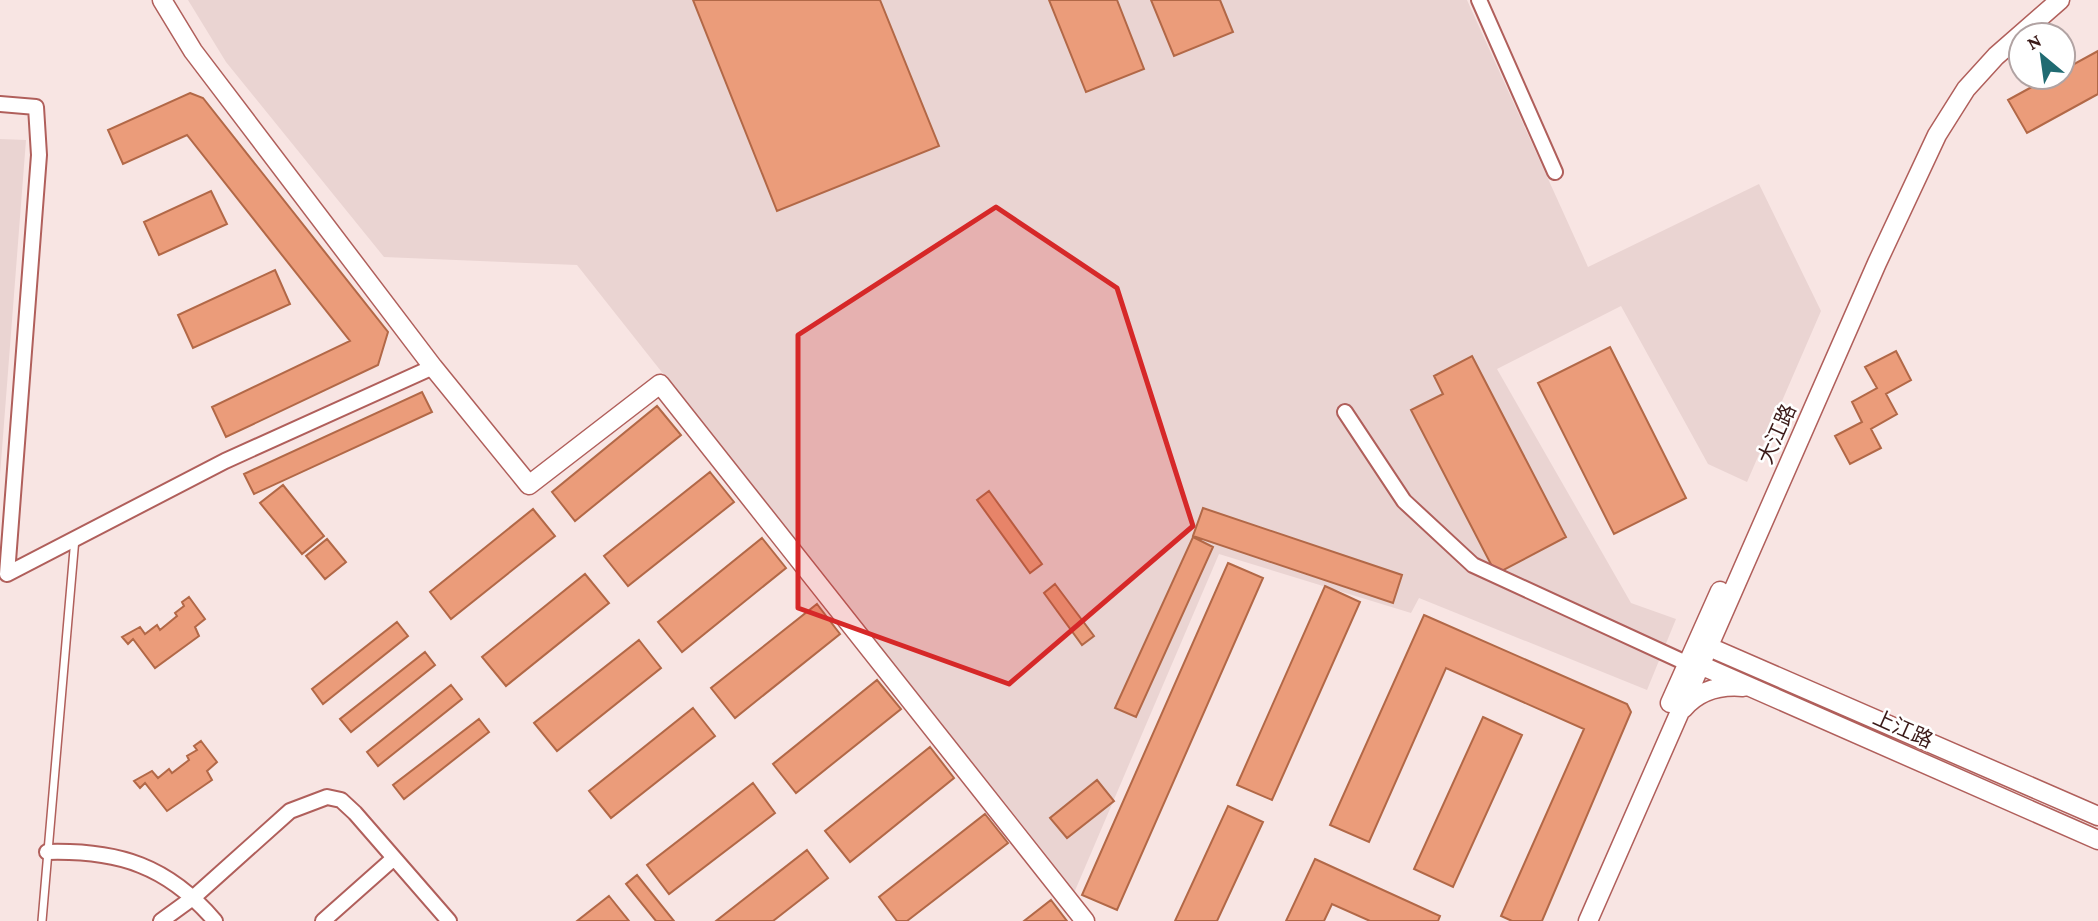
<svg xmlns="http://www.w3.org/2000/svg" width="2098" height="921" viewBox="0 0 2098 921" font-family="'Crimson Pro','Noto Sans SC',serif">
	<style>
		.built { fill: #ead4d2 }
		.building { fill: #eb9c7a; stroke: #b26847; stroke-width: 2 }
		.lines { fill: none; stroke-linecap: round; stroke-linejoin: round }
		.service-casing { stroke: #b05f5b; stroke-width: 10 }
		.minor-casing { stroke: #b05f5b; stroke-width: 18 }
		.tertiary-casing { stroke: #b05f5b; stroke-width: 21 }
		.service { stroke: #fff; stroke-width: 7 }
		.minor { stroke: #fff; stroke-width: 14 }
		.tertiary { stroke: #fff; stroke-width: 18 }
		.marked { fill: #d62828; fill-opacity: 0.2; stroke: #d62828; stroke-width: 5; stroke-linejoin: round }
		.labels { text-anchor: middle; stroke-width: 5; stroke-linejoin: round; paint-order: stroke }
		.street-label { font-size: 21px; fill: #3b1a18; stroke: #fff }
	</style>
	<rect width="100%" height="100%" fill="#f8e5e3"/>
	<!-- built -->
	<path class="built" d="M188,0H1467L1588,267L1759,184L1821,311L1747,482L1708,464L1621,306L1497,369L1631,603L1676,619L1647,690L1419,598L1411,613L1219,554L1074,893L577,265L384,257L226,62Z
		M0,139L26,140L0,475Z"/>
	<!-- building -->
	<path class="building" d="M693,0H880L939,146L777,211Z
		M1049,0H1117L1144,69L1086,92Z
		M1151,0H1220L1233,32L1174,56Z
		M2098,51V94L2027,133L2008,100L2050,77H2063V70Z
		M190,93L203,98L388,332L378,365L226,437L212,407L350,341L187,135L123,164L108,130Z
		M211,191L227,224L159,255L144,222Z
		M275,270L290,304L193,348L178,315Z
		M1610,347L1686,498L1614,534L1538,383Z
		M1896,351L1911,380L1886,394L1897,414L1871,429L1881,448L1850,464L1835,436L1862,422L1852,402L1877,388L1865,367Z
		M1472,356L1566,537L1496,574L1411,410L1443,394L1434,376Z
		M422,392L432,412L254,494L244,474Z
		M657,406L681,435L575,521L552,492Z
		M710,472L734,502L628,586L604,556Z
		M283,485L324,536L302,554L260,503Z
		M989,491L1042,564L1030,573L977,500Z
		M1203,508L1402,575L1393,603L1193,536Z
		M533,509L555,536L451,619L430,592Z
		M1193,537L1213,547L1136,717L1115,708Z
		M762,538L786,568L682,652L658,622Z
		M327,539L346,562L325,579L306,556Z
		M1228,563L1263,578L1117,910L1082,895Z
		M585,574L609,603L506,686L482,657Z
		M1055,584L1094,636L1082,645L1044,593Z
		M1325,586L1360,602L1272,800L1237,785Z
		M189,597L205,619L195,627L199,636L155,668L133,639L128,644L122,637L140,627L145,634L157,625L160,630L177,616L175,613L184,606L182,602Z
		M817,604L840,634L735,718L711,688Z
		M1424,615L1627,704L1631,712L1542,921H1512L1501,916L1584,729L1446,668L1369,842L1330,825Z
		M397,622L408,636L323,704L312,689Z
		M639,640L661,668L557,751L534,723Z
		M425,652L435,665L351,732L340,719Z
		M877,680L901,709L796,793L773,764Z
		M451,685L462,699L378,766L367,752Z
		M693,708L715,736L611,818L589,791Z
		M1483,717L1522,735L1453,887L1414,869Z
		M479,719L489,732L404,799L393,785Z
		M201,741L217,762L207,771L212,780L167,811L145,783L140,788L134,781L152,771L158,778L169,769L172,773L189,760L187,756L197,750L194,746Z
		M930,747L954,778L850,862L825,831Z
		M1097,780L1114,801L1067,838L1050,818Z
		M753,783L775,813L669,894L647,865Z
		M1228,806L1263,822L1217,921H1175Z
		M985,814L1008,843L907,921H897L879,897Z
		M807,850L828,878L773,921H716Z
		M1315,859L1440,916L1438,921H1370L1332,904L1324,921H1286Z
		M637,875L674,921H656L626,884Z
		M609,896L629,921H577Z
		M1051,900L1067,921H1024Z"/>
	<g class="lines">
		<defs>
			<path id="service" d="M42,921L75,538"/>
			<path id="minor" d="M1479,0L1555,172
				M0,104L36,107L39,155L7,574
				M1345,412L1404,501L1473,565L1697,668
				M7,574L225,461L433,367
				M47,852C119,850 168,866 215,921
				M161,921L194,897L290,811L327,797L341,800L355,813L449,921
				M323,921L394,858"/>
			<path id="tertiary" d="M162,0L193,51L433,367L529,485L660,384L1085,921
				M1700,643L2098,816
				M1691,661L2098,840
				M1670,703L1720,591
				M1683,709C1699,690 1720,685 1743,687
				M1588,921L1877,263L1937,135L1966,89L1996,56L2060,0"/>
		</defs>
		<!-- service casing -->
		<use href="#service" class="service-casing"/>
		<!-- minor casing -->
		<use href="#minor" class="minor-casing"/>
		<!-- tertiary casing -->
		<use href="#tertiary" class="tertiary-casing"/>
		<!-- service -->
		<use href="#service" class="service"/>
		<!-- minor -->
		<use href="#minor" class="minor"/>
		<!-- tertiary -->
		<use href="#tertiary" class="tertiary"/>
	</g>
	<!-- marked area -->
	<path class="marked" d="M996,207L1117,288L1193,526L1009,684L798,608V335Z"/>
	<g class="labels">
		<!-- street labels -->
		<g class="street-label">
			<text transform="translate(1777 434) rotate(-66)" y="7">大江路</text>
			<text transform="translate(1903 729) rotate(24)" y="7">上江路</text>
		</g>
	</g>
	<!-- north arrow -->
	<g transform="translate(2042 56) rotate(331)"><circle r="33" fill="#ffffff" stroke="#b1a3a3" stroke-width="2"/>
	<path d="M0-5L12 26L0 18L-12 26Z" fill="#206b72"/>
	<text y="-10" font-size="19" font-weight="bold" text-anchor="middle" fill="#3b1a18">N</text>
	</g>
</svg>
